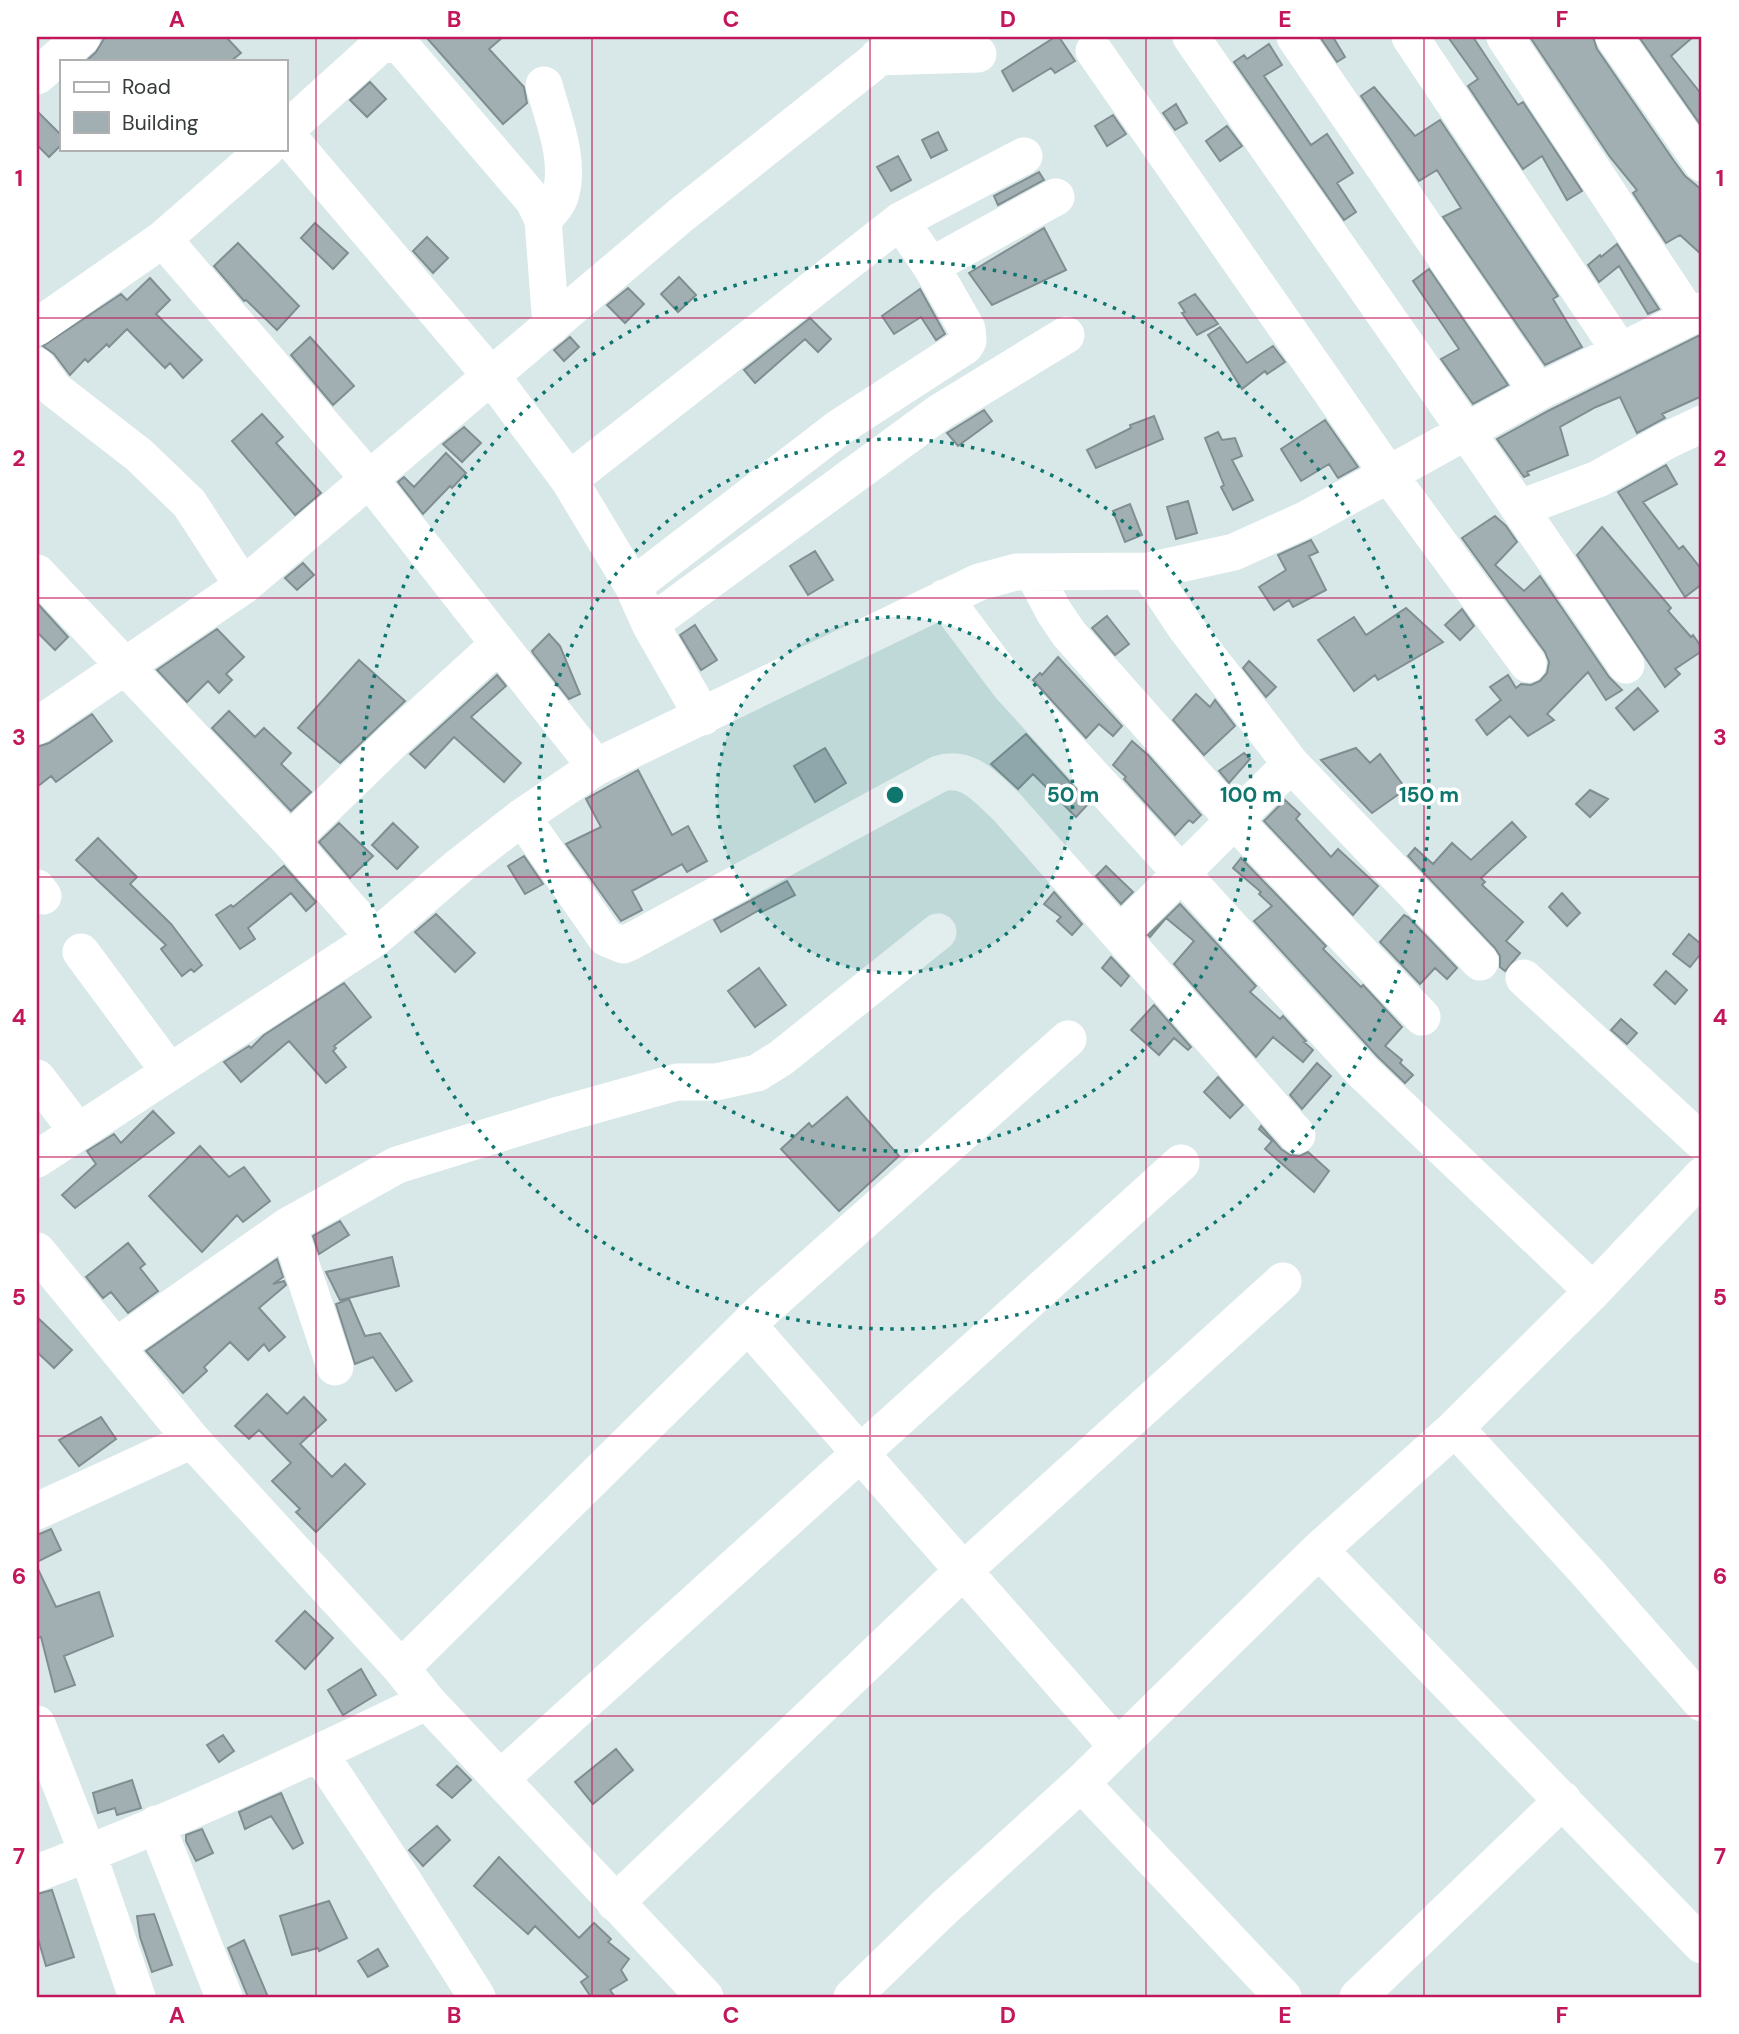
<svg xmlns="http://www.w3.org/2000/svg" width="1739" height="2034" viewBox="0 0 1739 2034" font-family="'DM Sans',sans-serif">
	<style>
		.building { fill: #a1afb3; stroke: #808e92; stroke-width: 2 }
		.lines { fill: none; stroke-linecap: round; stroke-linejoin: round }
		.minor { stroke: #fff; stroke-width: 37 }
		.grid { fill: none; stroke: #c2185b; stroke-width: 2; stroke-opacity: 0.55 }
		.ring { fill: none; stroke: #0f766e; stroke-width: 3.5; stroke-dasharray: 3.5 7 }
		.centre { fill: #0f766e; stroke: #fff; stroke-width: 3.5 }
		.ring-label { font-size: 21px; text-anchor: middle; font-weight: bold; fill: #0f766e; stroke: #fff; stroke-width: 7; stroke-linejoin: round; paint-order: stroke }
		.neatline { fill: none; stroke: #c2185b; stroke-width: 2.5 }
		.grid-label { font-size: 23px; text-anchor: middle; font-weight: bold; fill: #c2185b }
	</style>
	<rect width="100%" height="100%" fill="#d8e8e8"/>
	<!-- building -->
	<path class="building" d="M105,37H226L241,53L231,61H86L96,52Z
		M426,37H503L489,49L524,87L527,103L503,124Z
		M1055,37H1059L1075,61L1055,73L1051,68L1013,91L1002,71Z
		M1320,37H1333L1345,57L1337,62Z
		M1448,37H1473L1518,105L1523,102L1582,191L1567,200L1542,156L1523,169L1468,86L1478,79Z
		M1530,37H1593L1597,49L1674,161L1685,176L1702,190V255L1680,235L1666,243L1633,193L1637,190L1610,157Z
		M1639,37H1693L1671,56L1702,95V127Z
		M1269,44L1282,65L1264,76L1311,145L1327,134L1353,173L1337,183L1356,212L1344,220L1234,62L1244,55L1247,59Z
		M370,82L386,99L367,117L350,100Z
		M1374,87L1415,136L1440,120L1558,296L1553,299L1582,347L1545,365L1443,217L1461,208L1437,170L1419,181L1361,96Z
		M1176,104L1187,123L1175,130L1163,113Z
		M37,111L61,135V145L49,157L37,145Z
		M1113,115L1126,134L1107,146L1095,126Z
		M1227,126L1242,146L1220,161L1206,141Z
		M938,132L947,150L931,158L922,140Z
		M898,156L911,180L891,191L877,167Z
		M1039,172L1044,180L998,205L994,196Z
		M315,223L348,253L333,269L301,238Z
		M1044,228L1066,270L992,305L969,273Z
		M427,237L448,258L433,273L413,251Z
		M238,243L299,306L277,330L246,300L244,301L214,266Z
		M1617,244L1659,309L1648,314L1619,266L1599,282L1588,265L1600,255L1601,257Z
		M1429,269L1508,385L1473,404L1441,359L1459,349L1413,281Z
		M679,277L696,295L678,312L661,294Z
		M150,278L170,300L156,314L202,360L183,378L170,363L165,368L127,329L109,347L107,344L88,362L85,359L70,375L54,354L43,346L121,294L127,300Z
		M628,288L644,304L625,323L607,305Z
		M920,289L945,334L936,340L921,317L894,334L882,316Z
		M1195,294L1218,324L1197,335L1182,313L1185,312L1179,303Z
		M810,318L831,339L818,352L805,339L755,383L744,370Z
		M1220,327L1247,363L1273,346L1285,362L1267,374L1265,371L1242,389L1208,335Z
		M1702,334V396L1662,414L1665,418L1637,433L1620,397L1596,407L1560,427L1568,455L1527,472L1529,475L1524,477L1497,439L1548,411Z
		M310,337L354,386L333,405L291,355Z
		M570,337L579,347L564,361L554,350Z
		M984,410L992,421L958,446L947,433Z
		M262,414L283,437L276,443L321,493L295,515L232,441Z
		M1154,416L1163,439L1096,468L1087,450L1131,428L1130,425Z
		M1325,420L1358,467L1338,478L1329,464L1301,481L1281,449Z
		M464,427L481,443L462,462L443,444Z
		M1218,432L1222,440L1235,438L1242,456L1232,460L1253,500L1233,510L1221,487L1224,485L1205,438Z
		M446,453L466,473L452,488L450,486L423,514L398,482L404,477L414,487Z
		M1666,465L1677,484L1643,502L1679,549L1683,546L1702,570V584L1685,597L1618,492Z
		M1188,501L1197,533L1176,539L1167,507Z
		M1130,504L1142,535L1125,542L1113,511Z
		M1495,516L1506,526L1517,542L1495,565L1524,591L1540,576L1609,677L1622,690L1606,700L1588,672L1547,714L1554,720L1528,736L1510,716L1487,735L1476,720L1501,700L1490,687L1508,675L1516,688L1521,684L1531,685L1540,681L1547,673L1549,662L1545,652L1462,538Z
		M1602,527L1671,608L1668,611L1691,637L1693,635L1702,648V651L1675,669L1680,674L1665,687L1577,555Z
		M1311,540L1318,552L1309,556L1326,590L1293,607L1289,600L1274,610L1259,587L1286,570L1278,555Z
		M815,551L833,580L808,595L790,566Z
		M303,563L314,575L297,590L285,578Z
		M37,603L68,637L55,650L37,632Z
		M1406,608L1443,642L1378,680L1375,675L1354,691L1318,640L1354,617L1366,635Z
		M1462,609L1474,626L1460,640L1445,625Z
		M1107,616L1129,644L1115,655L1092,628Z
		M695,625L717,660L701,670L680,635Z
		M217,629L244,657L226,674L232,680L219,693L208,681L187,702L157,670Z
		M549,634L560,646L580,694L569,699L533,653L532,651Z
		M1058,657L1122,726L1113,736L1099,724L1086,738L1033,680L1040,673L1042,675Z
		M359,660L405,701L340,763L298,728Z
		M1249,661L1276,687L1266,697L1243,668Z
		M497,675L506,686L471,717L521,763L504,782L454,737L425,768L410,754Z
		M1638,688L1658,711L1634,730L1616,708Z
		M1196,694L1210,707L1215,700L1235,726L1204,755L1173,720Z
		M229,711L255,737L264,728L291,753L281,764L311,792L291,811L212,728Z
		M92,714L112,741L56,782L51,776L37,787V747L49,743Z
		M1026,734L1089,803L1076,817L1033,774L1018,789L991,764Z
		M1132,741L1148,755L1201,815L1193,823L1189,820L1175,835L1124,779L1126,777L1113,765Z
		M825,748L846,783L815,802L794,766Z
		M1356,748L1370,763L1380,754L1406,789L1372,813L1321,760Z
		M1244,753L1250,759L1229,783L1219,771Z
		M638,770L672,835L688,826L707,861L687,872L682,864L632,891L642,910L621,921L566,844L601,827L586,799Z
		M1590,790L1608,799L1590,817L1576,804Z
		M1285,800L1300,814L1296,819L1331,857L1338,849L1378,886L1353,915L1264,821Z
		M1512,822L1526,837L1481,878L1485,882L1482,885L1523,922L1506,941L1520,953L1505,971L1500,967V956L1495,948L1408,856L1415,848L1433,864L1452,843L1471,860Z
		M339,823L373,856L350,878L319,842Z
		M393,823L418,847L397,869L372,845Z
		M98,838L137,877L130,884L171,924L202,965L194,972L191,969L182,976L161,949L166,945L76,860Z
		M524,856L543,884L525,894L508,866Z
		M1241,858L1326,946L1323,949L1361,987L1363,985L1402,1027L1385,1046L1402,1060L1400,1063L1413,1075L1405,1083L1377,1056L1254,921L1272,906L1259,894L1261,892L1233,868Z
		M284,866L316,902L306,911L291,893L248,928L255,939L240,949L216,915L231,905L233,907Z
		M1106,866L1133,892L1121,904L1096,876Z
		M787,881L795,895L762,912L761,909L721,932L714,920Z
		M1054,892L1082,924L1072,935L1057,921L1061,917L1044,904Z
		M1562,893L1580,913L1567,926L1549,907Z
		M1180,904L1256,986L1250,992L1280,1019L1283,1016L1306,1041L1304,1042L1313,1050L1303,1062L1273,1037L1256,1057L1174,964L1194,941L1166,918L1150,937L1148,935Z
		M436,914L475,953L455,972L415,932Z
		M1404,915L1408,917L1457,968L1447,979L1435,968L1420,984L1380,942Z
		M1689,934L1702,945V952L1690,967L1673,954Z
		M1111,957L1129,976L1121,986L1102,968Z
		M759,968L786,1005L755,1027L728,991Z
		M1666,971L1687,990L1675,1004L1654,985Z
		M344,983L371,1017L334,1046L336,1048L333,1051L346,1067L326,1083L289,1041L241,1082L224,1062L249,1046L251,1048L264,1035Z
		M1154,1005L1191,1047L1188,1050L1174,1038L1159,1055L1131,1030Z
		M1621,1019L1637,1033L1627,1044L1611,1030Z
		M1317,1063L1331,1076L1302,1109L1290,1095Z
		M1218,1077L1243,1105L1230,1118L1204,1092Z
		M847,1097L899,1156L839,1211L781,1149L809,1123L812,1127Z
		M153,1111L174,1133L75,1208L62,1195L96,1164L87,1151L114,1134L121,1143Z
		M1261,1126L1281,1149L1290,1155L1300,1156L1308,1152L1329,1171L1314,1192L1265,1149L1272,1141L1259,1129Z
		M200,1146L229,1177L244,1167L270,1201L243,1222L237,1215L202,1252L149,1196Z
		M340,1221L349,1235L319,1254L313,1236Z
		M128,1243L145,1264L140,1268L158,1291L128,1313L111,1292L103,1298L86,1277Z
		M392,1257L399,1286L340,1300L326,1272Z
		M277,1259L283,1277L273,1284L284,1281L286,1285L259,1308L285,1337L269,1351L264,1344L248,1360L230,1342L204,1367L207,1371L183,1393L146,1351Z
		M349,1299L365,1336L380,1333L412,1381L396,1391L373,1357L355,1364L336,1304Z
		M37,1317L72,1350L54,1368L37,1352Z
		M267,1394L287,1414L304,1397L326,1420L300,1444L332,1477L345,1464L365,1484L316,1532L296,1512L300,1509L272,1481L291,1463L259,1430L249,1439L235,1426Z
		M101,1417L116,1439L79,1466L59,1440Z
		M51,1529L61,1550L37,1562V1535Z
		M37,1567L56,1607L99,1592L113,1636L64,1656L75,1685L55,1692L41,1637L37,1638Z
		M305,1611L333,1638L305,1669L276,1641Z
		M361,1669L376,1695L343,1715L328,1690Z
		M223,1735L234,1751L219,1762L207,1745Z
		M616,1749L633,1770L593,1804L575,1782Z
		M457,1766L471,1780L452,1798L437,1785Z
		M132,1780L141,1808L117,1815L115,1808L98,1813L93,1793Z
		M281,1793L303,1843L293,1849L271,1816L245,1829L239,1812Z
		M437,1826L450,1840L423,1866L409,1850Z
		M202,1829L213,1853L196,1861L186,1841V1835Z
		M499,1857L579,1938L594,1923L611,1939L608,1942L629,1959L621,1970L627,1980L610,1990L615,1997H591L581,1982L588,1977L535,1926L528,1934L474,1886Z
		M52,1890L74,1957L46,1966L37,1935V1894Z
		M329,1901L347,1938L319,1951L318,1948L292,1955L280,1916Z
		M154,1914L172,1965L152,1972L140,1937L137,1916Z
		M244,1940L268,1997H248L228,1948Z
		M378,1949L388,1966L368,1977L358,1961Z"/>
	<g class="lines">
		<!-- minor -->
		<path class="minor" d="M1191,37C1336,246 1484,453 1626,665
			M1295,37L1538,392
			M1410,37L1620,351
			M1505,37L1689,316
			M1614,37L1702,163
			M1094,51L1389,475L1528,664
			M878,57L978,54
			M37,76L82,37
			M285,131L380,45L394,43L402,47L534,201L543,220L551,326
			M285,133L492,377L569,480L633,586L650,624L703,717
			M543,220C550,212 559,203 561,193C570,158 553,119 544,85
			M163,239L370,480L596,767
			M931,266L1056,197
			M37,327L163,239L266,149
			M37,366L54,389L139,455L189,503L243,586
			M569,480L900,221
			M1521,508L1598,479L1666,441L1702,424
			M1148,571L1186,628L1291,764L1480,962
			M1033,572L1054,612L1069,634L1234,820L1422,1017
			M37,573L290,841L375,938
			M633,586L840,427L965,346L968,341L967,329L931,266L900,221L1024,156
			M944,598L1011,687L1362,1071L1593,1291
			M650,624L940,412L1066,335
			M37,726L243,586L681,215L905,37
			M522,817L606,938L623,945L632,941L939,774C968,764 986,788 1006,806L1297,1135
			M290,841L395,739L499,644
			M37,888L43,896
			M1120,934L1291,764
			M81,952L169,1071
			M1524,978L1702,1142
			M37,1078L78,1132
			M37,1159L375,938L458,867L522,817L596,767L979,582L1016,572L1148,571L1234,552L1307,519L1538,392L1702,311
			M288,1226L335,1367
			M37,1251L192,1440
			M748,1325L1117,1746
			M117,1346L288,1226L397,1165L559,1115L677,1082H716L757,1073L781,1058L938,932
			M1455,1428L1588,1573L1702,1703
			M37,1511L192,1440L401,1668L427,1701L705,1997
			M1319,1550L1702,1945
			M401,1668L763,1310L1068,1039
			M37,1724L88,1854L137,1997
			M319,1753L386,1854L477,1997
			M500,1779L1181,1163
			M1081,1783L1283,1997
			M156,1824L224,1997
			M37,1873C170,1823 299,1763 427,1701
			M615,1903L964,1570L1283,1281
			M852,1997L945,1907L1081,1783L1319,1550L1455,1428L1593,1291L1702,1176
			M1358,1997L1563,1800"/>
	</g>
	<!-- grid -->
	<path class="grid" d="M316,37V1997M592,37V1997M870,37V1997M1146,37V1997M1424,37V1997M37,318H1702M37,598H1702M37,877H1702M37,1157H1702M37,1436H1702M37,1716H1702"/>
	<!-- distance rings -->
	<circle cx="895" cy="795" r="178" fill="#0f766e" fill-opacity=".12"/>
	<g class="ring">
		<circle cx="895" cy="795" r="178"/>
		<circle cx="895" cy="795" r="356"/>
		<circle cx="895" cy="795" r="534"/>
	</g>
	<circle cx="895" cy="795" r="10" class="centre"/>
	<g class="ring-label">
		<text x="1073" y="802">50 m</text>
		<text x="1251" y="802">100 m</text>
		<text x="1429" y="802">150 m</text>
	</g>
	<!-- border -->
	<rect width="1739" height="2034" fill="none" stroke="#ffffff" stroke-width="77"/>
	<!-- legend -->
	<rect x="60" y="60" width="228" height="91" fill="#ffffff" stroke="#afb1b1" stroke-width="2"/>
	<rect x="74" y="82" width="35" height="10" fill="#ffffff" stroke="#afb1b1" stroke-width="2"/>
	<text x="122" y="94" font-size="21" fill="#363c3c">Road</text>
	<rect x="74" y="112" width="35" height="21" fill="#a1afb3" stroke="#afb1b1" stroke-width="2"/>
	<text x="122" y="130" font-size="21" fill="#363c3c">Building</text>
	<rect x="38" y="38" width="1662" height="1958" class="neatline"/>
	<g class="grid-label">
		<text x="177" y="27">A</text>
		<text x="454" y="27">B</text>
		<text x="731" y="27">C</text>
		<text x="1008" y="27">D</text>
		<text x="1285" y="27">E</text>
		<text x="1562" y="27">F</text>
		<text x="19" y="186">1</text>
		<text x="1720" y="186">1</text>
		<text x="19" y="466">2</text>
		<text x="1720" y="466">2</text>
		<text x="19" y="745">3</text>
		<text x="1720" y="745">3</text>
		<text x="19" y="1025">4</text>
		<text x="1720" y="1025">4</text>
		<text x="19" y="1305">5</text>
		<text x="1720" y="1305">5</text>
		<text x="19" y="1584">6</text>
		<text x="1720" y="1584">6</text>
		<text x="19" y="1864">7</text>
		<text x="1720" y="1864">7</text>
		<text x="177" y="2023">A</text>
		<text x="454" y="2023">B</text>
		<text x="731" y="2023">C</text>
		<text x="1008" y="2023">D</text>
		<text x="1285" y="2023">E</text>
		<text x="1562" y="2023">F</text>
	</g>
</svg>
